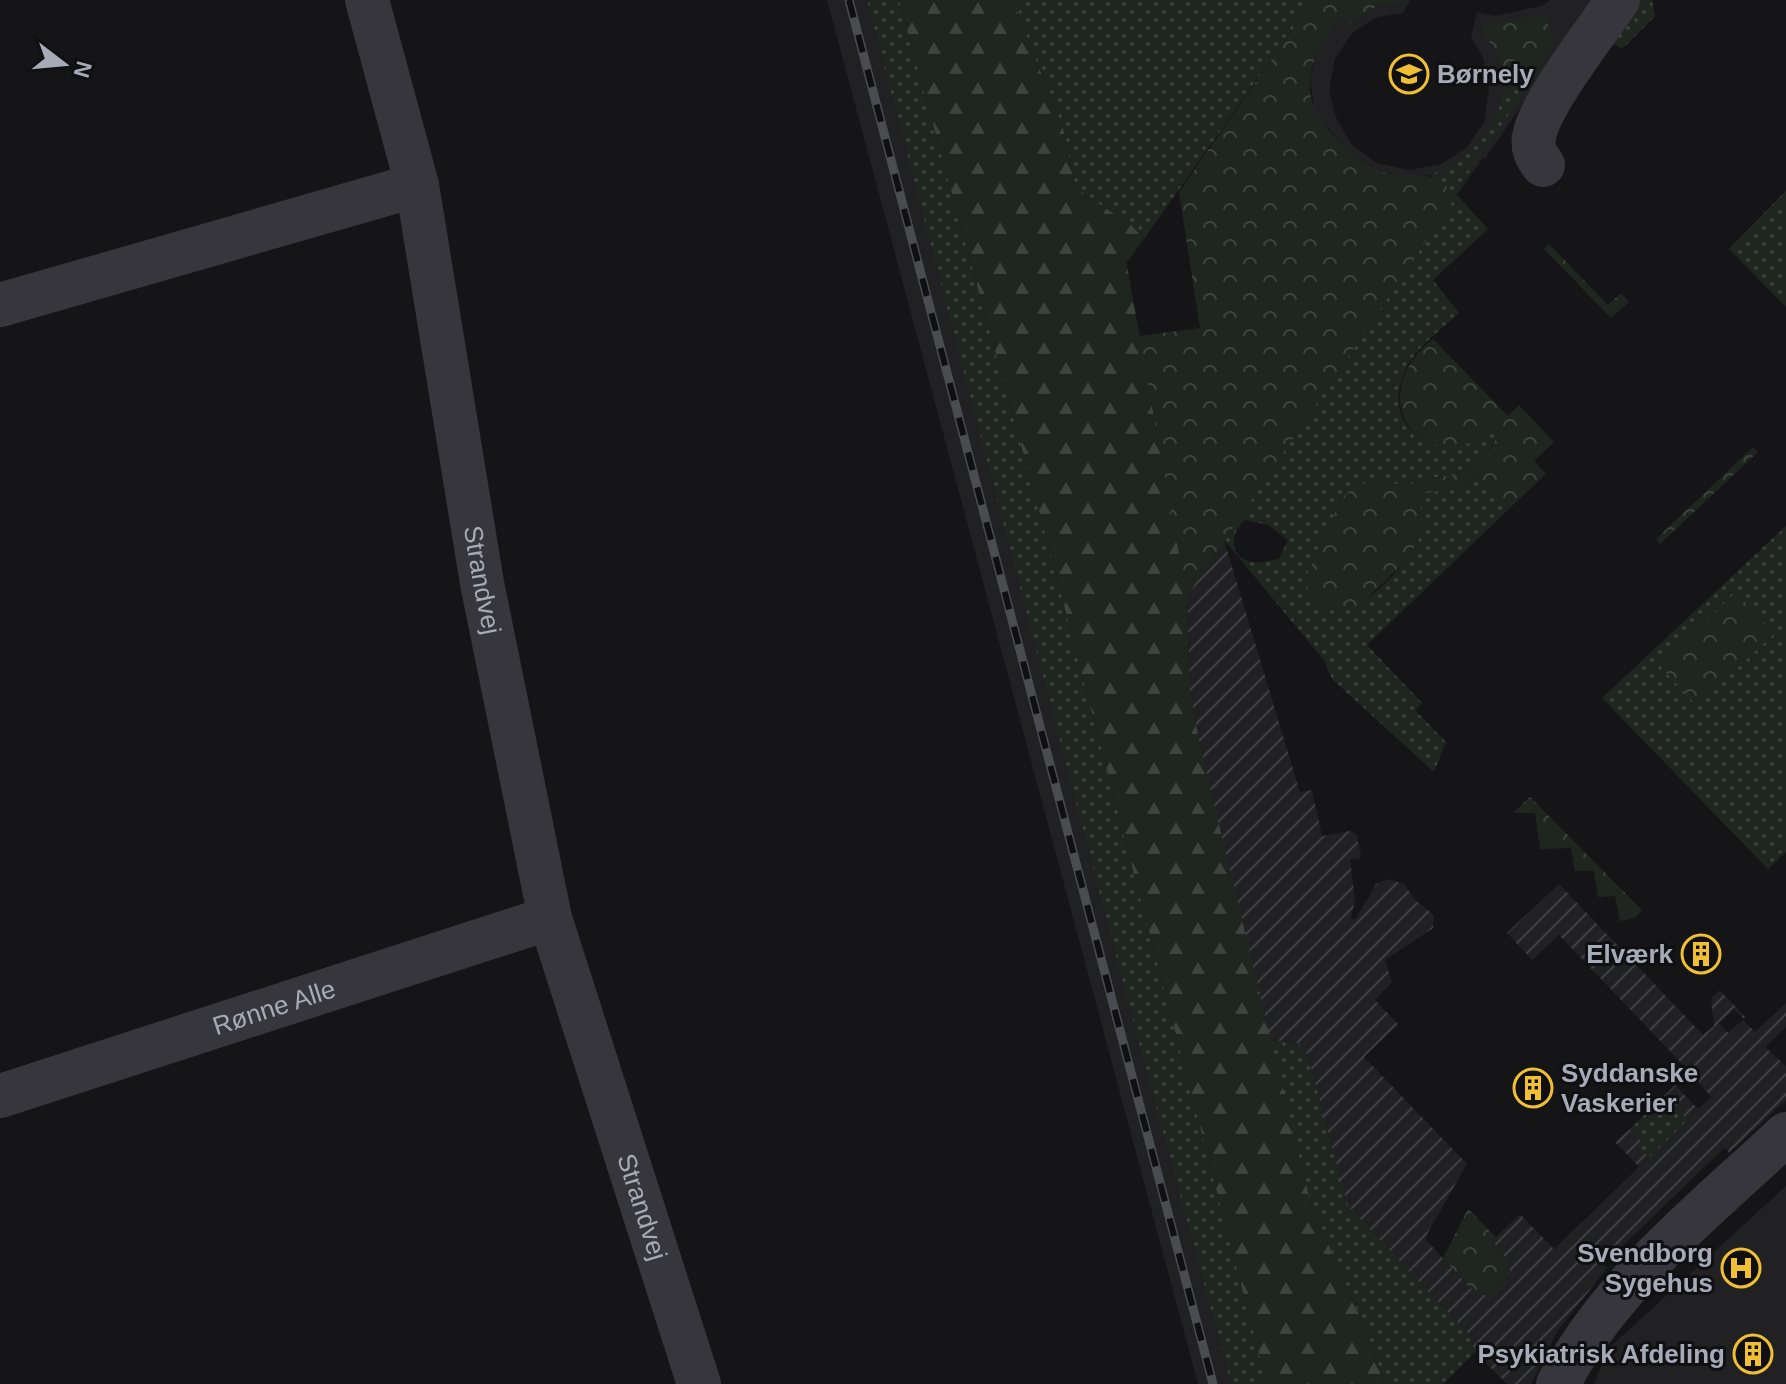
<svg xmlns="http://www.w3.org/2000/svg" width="1786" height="1384" viewBox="0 0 1786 1384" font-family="Helvetica,sans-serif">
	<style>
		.built { fill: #212124 }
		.industrial { fill: url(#industrial-furrows) }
		.grass { fill: url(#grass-dots); fill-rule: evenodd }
		.forest { fill: url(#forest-firs) }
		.park { fill: url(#park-crowns) }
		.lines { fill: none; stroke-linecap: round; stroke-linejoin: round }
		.minor { stroke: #36363c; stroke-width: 44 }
		.rail-casing { stroke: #4b4c52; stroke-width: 9 }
		.rail { stroke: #101012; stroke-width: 6; stroke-dasharray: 18; stroke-linecap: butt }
		.labels { text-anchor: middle; stroke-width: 6; stroke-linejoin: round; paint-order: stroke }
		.poi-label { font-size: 26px; font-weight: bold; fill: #a7aab7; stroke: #101012; text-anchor: end }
		.street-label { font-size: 26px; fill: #a7aab7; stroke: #101012 }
	</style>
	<defs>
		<pattern id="industrial-furrows" width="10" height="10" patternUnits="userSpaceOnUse" patternTransform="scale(2)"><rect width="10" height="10" fill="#212124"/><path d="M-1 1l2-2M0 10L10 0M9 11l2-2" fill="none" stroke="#3e3f42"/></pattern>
		<pattern id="grass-dots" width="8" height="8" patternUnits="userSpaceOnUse" patternTransform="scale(2)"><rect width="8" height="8" fill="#1f2620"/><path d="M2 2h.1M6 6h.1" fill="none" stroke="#3d433e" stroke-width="1.8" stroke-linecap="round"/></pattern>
		<pattern id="forest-firs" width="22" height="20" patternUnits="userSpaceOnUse" patternTransform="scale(2)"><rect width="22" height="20" fill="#1f2620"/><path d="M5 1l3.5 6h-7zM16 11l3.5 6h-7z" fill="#3d433e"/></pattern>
		<pattern id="park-crowns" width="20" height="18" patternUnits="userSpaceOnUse" patternTransform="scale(2)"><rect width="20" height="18" fill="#1f2620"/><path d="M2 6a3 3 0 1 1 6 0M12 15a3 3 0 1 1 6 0" fill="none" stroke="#3d433e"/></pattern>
	</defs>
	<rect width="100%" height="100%" fill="#151517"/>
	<!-- built -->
	<path class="built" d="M827,0H867L1231,1384H1198Z
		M1402,0H1411L1403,13L1377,17L1352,33L1335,59L1329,90L1336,118L1353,146L1377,163L1409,170L1441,164L1467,147L1484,122L1489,89L1483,58L1471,37L1477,12L1494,16L1541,6L1551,0H1593L1485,159L1483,158L1457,195L1430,175L1407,177L1379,171L1352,154L1315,114L1310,77L1319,48L1341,15L1351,24L1377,6L1401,3Z
		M1786,1186V1384H1594L1608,1349Z"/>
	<!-- industrial -->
	<path class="industrial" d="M1224,540L1300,792L1312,790L1322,836L1350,831L1356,834L1361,854L1360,858L1350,860L1355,900L1351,917L1355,920L1376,884L1388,879L1404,884L1415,900L1434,915L1433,928L1385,960L1392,982L1375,1000L1398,1024L1364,1057L1467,1164L1426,1236L1427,1241L1473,1291L1479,1295L1510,1271L1502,1252L1489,1238L1493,1234L1496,1237L1520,1214L1554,1249L1639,1167L1615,1142L1630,1129L1643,1143L1649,1158L1687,1121L1664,1096L1675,1085L1698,1109L1711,1097L1689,1071L1559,935L1532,960L1507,933L1559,884L1703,1035L1714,1026L1711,998L1720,990L1745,1017L1744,1019L1734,1009L1719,1023L1728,1033L1743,1020L1755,1032L1786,1003V1027L1765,1047L1786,1066V1100L1729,1153L1727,1149H1723L1605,1263L1604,1266L1608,1267L1558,1330L1531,1384H1507L1475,1352L1470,1336L1347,1206L1307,1053L1293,1042L1270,1040L1200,746L1190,692L1187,596Z"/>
	<!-- grass -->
	<path class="grass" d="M867,0H899L1047,540L1267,1384H1231L1126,994Z
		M1012,0H1313L1144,239L1132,226L1084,194L1074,181L1063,128Z
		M1641,0H1652L1655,16L1622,49L1614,44V39Z
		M1524,75L1532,80L1454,194L1430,175C1466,162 1499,128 1504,88L1509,90Z
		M1786,191V307L1729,249Z
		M1457,195L1488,229L1433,280L1459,313C1441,330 1415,348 1405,371C1377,434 1448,471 1498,425C1498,437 1494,445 1486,454C1455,487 1430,469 1405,488L1397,484L1341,500L1306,577L1329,609C1338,611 1351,611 1359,605C1377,593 1409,562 1417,543C1424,529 1421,508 1414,495L1455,488L1479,477L1511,507L1367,645L1422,703L1415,710L1446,742L1434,772L1332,679L1324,660L1224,540ZM1245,520L1268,525L1288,540L1279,559C1271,560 1260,564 1252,562C1228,558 1230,532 1245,520Z
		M1786,526V852L1768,869L1602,698Z
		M1270,1040L1298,1043L1307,1053L1348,1206L1470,1336L1475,1352L1443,1384H1384L1368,1335L1311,1205Z
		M1664,1096L1688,1120L1649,1158L1638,1147L1643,1143L1630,1129Z"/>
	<!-- forest -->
	<path class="forest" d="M899,0H1012L1063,128L1074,181L1084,194L1132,226L1144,239L1129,260L1126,261L1187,596L1190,692L1200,746L1311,1205L1368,1335L1384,1384H1267L1047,540Z"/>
	<!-- park -->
	<path class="park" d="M1313,0H1402L1401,3L1377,6L1351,24L1341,16C1310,59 1293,92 1334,136C1347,149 1361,162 1378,170C1394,177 1410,174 1427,176C1437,177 1448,190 1457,195L1187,596L1139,336L1200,328L1179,192Z
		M1544,15L1555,43L1532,80L1524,76L1508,90L1504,88L1499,56L1481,29L1484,22L1492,24Z
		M1549,244L1608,305L1621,293L1629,302L1611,318L1544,249Z
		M1433,339L1508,416L1519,405L1554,442L1534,461L1546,474L1511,507L1478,477L1455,488L1415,495L1421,507L1422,532L1409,558L1357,608L1336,612C1317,603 1308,602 1306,577L1341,500C1357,480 1382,476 1405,488C1430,469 1456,487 1486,454C1494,446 1498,437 1498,426C1427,487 1357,400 1433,339Z
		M1753,447L1758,452L1660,544L1656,539Z
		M1736,592L1774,634L1697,706L1659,665Z
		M1530,797L1642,910L1635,918L1620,921L1615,896L1598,897L1594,871H1575L1571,848L1540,849L1535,813H1513Z
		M1468,1209L1493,1234L1490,1239C1512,1262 1516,1270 1493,1295H1479L1473,1291L1443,1258Z"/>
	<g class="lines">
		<!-- minor -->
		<g class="minor">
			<path id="s1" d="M367,0L417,185L482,583L550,918L699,1384"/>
			<path d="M1543,165C1536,156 1532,148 1534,137C1539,104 1597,31 1618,0"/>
			<path d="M0,305L417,185"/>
			<path id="s2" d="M0,1096L550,918"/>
			<path d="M1558,1384C1613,1281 1703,1212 1786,1134"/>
		</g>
		<defs>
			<path id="rail" d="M849,0L1213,1384"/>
		</defs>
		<!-- rail casing -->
		<use href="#rail" class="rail-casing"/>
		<!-- rail -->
		<use href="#rail" class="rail"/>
	</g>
	<!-- icons -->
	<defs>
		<symbol id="school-ring" viewBox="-11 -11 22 22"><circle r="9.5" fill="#101012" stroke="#f1bf33" stroke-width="1.5"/><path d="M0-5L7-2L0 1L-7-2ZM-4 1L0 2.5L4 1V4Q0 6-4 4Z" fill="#f1bf33"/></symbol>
		<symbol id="building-ring" viewBox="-11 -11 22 22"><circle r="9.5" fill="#101012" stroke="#f1bf33" stroke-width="1.5"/><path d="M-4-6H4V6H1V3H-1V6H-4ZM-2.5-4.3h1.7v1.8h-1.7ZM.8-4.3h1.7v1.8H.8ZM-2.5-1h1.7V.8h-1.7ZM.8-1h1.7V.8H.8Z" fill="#f1bf33"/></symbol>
		<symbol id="hospital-ring" viewBox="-11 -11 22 22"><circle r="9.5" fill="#101012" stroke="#f1bf33" stroke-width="1.5"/><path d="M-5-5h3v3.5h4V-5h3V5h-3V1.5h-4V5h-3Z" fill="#f1bf33"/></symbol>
	</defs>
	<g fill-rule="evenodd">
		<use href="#school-ring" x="1387" y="52" width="44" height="44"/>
		<use href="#building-ring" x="1679" y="932" width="44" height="44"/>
		<use href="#building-ring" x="1511" y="1066" width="44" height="44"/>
		<use href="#hospital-ring" x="1719" y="1246" width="44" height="44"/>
		<use href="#building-ring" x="1731" y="1332" width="44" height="44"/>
	</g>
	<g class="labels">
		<!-- poi labels -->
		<g class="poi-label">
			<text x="1437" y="83" text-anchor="start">Børnely</text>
			<text x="1673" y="963">Elværk</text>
			<text x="1561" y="1082" text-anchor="start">Syddanske<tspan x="1561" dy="30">Vaskerier</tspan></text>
			<text x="1713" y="1262">Svendborg<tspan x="1713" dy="30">Sygehus</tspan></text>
			<text x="1725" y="1363">Psykiatrisk Afdeling</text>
		</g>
		<!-- street labels -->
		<g class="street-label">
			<text dy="9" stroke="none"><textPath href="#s1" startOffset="592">Strandvej</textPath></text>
			<text dy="9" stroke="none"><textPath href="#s2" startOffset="288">Rønne Alle</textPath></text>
			<text dy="9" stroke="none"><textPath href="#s1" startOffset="1240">Strandvej</textPath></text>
		</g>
	</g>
	<!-- north arrow -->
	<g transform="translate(64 64) rotate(106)" stroke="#101012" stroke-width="6" paint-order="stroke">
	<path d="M0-6L14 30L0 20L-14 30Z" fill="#a7aab7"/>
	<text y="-12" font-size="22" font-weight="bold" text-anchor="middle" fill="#a7aab7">N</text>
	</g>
</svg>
